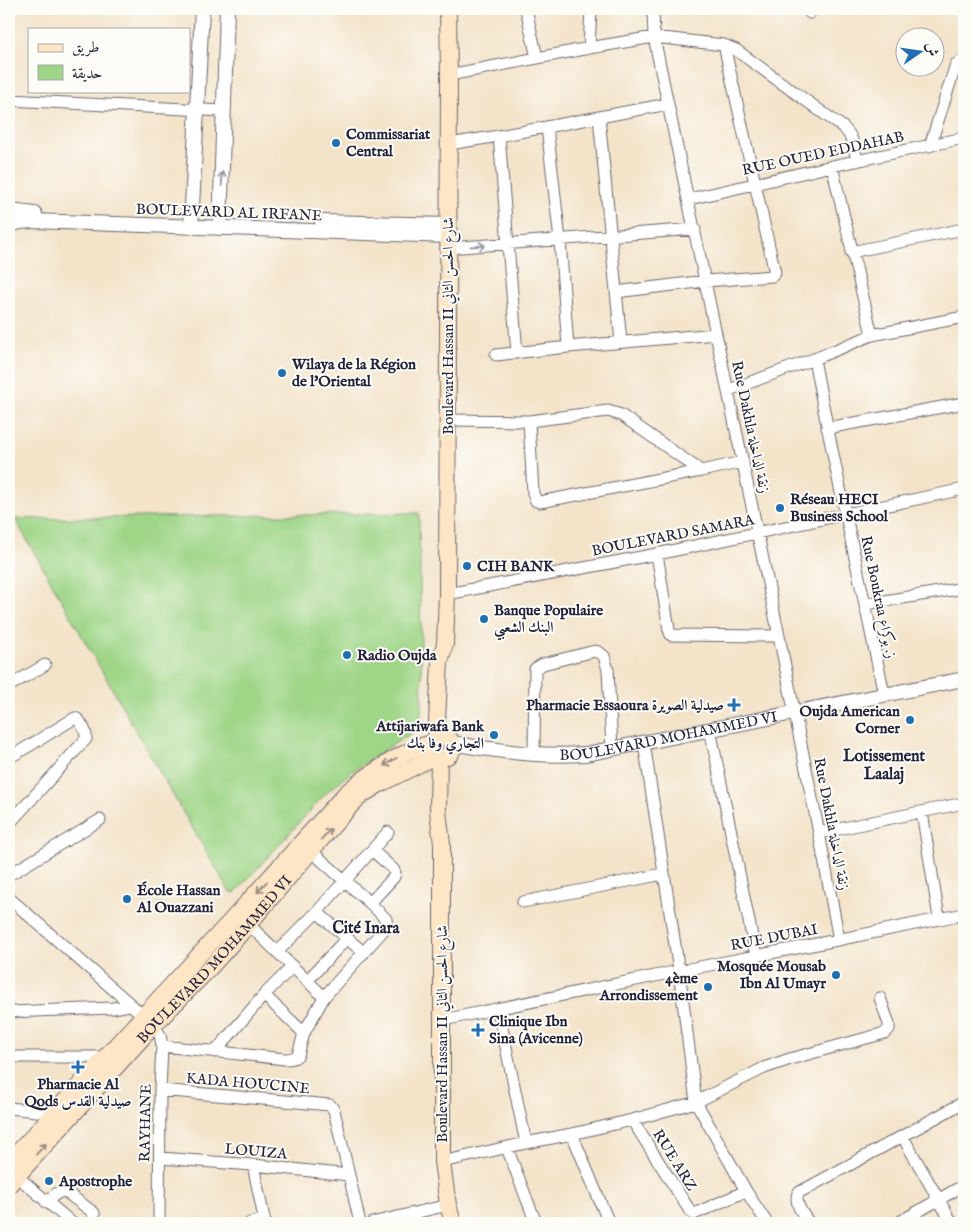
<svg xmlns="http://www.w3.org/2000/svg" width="973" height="1232" viewBox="0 0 973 1232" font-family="'IM FELL English',Amiri,serif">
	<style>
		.green { fill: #9fd587; stroke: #607c61 }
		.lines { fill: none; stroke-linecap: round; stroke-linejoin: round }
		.minor-casing { stroke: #6b666d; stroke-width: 13 }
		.tertiary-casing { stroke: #6b666d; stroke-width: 16 }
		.secondary-casing { stroke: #6b666d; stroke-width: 18 }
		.minor { stroke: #fff; stroke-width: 11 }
		.tertiary { stroke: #fff; stroke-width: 14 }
		.secondary { stroke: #fde5c5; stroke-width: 16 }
		.oneway { stroke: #9c9ca7 }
		.oneway2 { stroke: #9a8d87 }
		.poi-dot { fill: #1f6fb2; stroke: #fdfcf7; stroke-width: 2 }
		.labels { text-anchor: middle; stroke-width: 4; stroke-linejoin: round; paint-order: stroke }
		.poi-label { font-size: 15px; font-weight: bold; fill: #22223b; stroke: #fdfcf7; text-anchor: start }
		.street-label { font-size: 15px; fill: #22223b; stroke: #fdfcf7 }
		.neighbourhood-label { font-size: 16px; font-weight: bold; fill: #22223b; stroke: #fdfcf7 }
	</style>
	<rect width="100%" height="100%" fill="#fdfcf7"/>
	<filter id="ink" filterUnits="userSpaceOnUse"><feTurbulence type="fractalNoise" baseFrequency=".02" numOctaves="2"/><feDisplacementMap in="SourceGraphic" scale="10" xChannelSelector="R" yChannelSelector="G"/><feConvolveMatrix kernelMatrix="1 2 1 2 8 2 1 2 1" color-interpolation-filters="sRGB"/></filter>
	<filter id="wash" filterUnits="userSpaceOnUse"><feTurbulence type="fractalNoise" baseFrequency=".0096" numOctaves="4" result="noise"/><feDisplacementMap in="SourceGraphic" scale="20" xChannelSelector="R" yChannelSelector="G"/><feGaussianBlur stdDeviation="1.12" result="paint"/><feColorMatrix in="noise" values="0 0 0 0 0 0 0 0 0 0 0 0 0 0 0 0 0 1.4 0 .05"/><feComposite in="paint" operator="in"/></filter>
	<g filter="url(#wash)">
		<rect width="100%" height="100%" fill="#f3e3c9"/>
		<!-- green -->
		<path class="green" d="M419,513L422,710L417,729L354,770L329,790L235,893L230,892L174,797L15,519Z"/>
	</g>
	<g filter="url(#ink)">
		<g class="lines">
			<defs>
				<path id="minor" d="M526,9L537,58
					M653,9L654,37L779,636L819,833L839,940
					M810,13V9
					M589,48L591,9
					M449,75L589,48L654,37L724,45L736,50L844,128C854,138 854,147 857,161
					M9,100L224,111
					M599,117L621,342
					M547,127L560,240L568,347
					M499,136L517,353
					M449,144L499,136L668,104
					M930,146L956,64L960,62L964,63
					M832,166L872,335
					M689,199L832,166L964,138
					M449,248L695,229
					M851,252L964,229
					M616,292L706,281L772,276L775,273L724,45
					M496,355L568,347L716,334
					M814,359C835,471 861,583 884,694
					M729,390L814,359L872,335L964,317
					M447,420L529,421L608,411L621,415L701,471L743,462
					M529,421L533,493L536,501L540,502L701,471
					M827,428L964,403
					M657,554L669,630L671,635L779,636
					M447,594L657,554L964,489
					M866,604L964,588
					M9,686L45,665
					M710,729L756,956
					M644,743L679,971L696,1102L746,1191L767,1223
					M534,754L535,669L543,664L595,651L599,652L604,656L608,670L612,749
					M9,758L75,718C81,720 87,733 86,739L9,824
					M922,812L939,918
					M819,833L964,803
					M9,875L100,820
					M9,898L154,1025L160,1035L162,1046L160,1090L159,1223
					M523,902L663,874
					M370,903L394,877L395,873L393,869L372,850
					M317,912L364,953
					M244,920L324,997
					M277,952L317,912L388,832
					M307,981L346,939
					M264,995L304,1033
					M498,1009L526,1143
					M9,1012L113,1008L129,1005
					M443,1020L679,971L827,942L964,914
					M162,1046L285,1059C290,1059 294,1059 298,1055L304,1033L324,997L387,926L386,919L370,903L311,851
					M215,1052L264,995L292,967
					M9,1057H104
					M160,1090L330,1105L334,1110L360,1223
					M9,1108L54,1113
					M632,1120L690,1211L694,1214L746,1191
					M572,1134L609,1223
					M899,1138L964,1102
					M507,1148L536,1223
					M160,1158L253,1165L349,1175
					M442,1162L526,1143L572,1134L632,1120L696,1102L764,1068L790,1059L885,1033L889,1029V1024L880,998
					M253,1165L265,1223
					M17,1176L72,1223
					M46,1202C52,1198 59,1189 66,1192L94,1213V1217L90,1223
					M250,1223L264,1220
					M372,1223L448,1205
					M809,1223C803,1214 794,1204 798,1193L899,1138L904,1139L952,1223
					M898,1223L964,1185"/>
				<g id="tertiary">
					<path d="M9,211L35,214"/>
					<path d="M322,222L448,225"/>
					<path d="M9,225L20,222L33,221L448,236"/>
					<path d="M191,227L202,9"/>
					<path d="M220,228L227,9"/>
					<path id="s1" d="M452,743C464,745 477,748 490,749C521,754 554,756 586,754L964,679"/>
				</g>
				<g id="secondary">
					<circle cx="443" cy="747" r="10"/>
					<path d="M436,740L440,662L445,644L447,594L449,75L448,9"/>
					<path d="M439,756L438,811L442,844V1162L448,1205L453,1223"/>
					<path d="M9,1162L143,1016L237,914L345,794C364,777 409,746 434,743"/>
					<path id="s2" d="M9,1185L154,1025L208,970L248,925L311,851L353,803L362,795L378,785L437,755"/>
				</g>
			</defs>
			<!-- minor casing -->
			<use href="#minor" class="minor-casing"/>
			<!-- tertiary casing -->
			<use href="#tertiary" class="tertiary-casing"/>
			<!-- secondary casing -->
			<use href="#secondary" class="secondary-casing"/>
			<!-- minor -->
			<use href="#minor" class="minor"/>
			<!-- tertiary -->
			<use href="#tertiary" class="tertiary"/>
			<!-- secondary -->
			<use href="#secondary" class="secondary"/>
		</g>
		<!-- one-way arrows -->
		<defs><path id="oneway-shaft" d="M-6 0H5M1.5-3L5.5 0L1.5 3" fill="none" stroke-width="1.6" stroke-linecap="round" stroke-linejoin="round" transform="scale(1.25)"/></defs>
		<g class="oneway">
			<use href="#oneway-shaft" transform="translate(222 179) rotate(-88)"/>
			<use href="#oneway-shaft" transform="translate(478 246) rotate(-4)"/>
		</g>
		<g class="oneway2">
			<use href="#oneway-shaft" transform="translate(390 762) rotate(149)"/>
			<use href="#oneway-shaft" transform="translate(326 834) rotate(-48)"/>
			<use href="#oneway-shaft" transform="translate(262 887) rotate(131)"/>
			<use href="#oneway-shaft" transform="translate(41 1149) rotate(-48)"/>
		</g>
	</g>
	<!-- markers -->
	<g class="poi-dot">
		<circle cx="336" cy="143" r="5"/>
		<circle cx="282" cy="373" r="5"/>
		<circle cx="780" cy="508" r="5"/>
		<circle cx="467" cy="566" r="5"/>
		<circle cx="484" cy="619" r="5"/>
		<circle cx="347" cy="655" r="5"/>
		<path d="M731.5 697.5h5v5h5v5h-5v5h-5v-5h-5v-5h5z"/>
		<circle cx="910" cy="720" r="5"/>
		<circle cx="494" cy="735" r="5"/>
		<circle cx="127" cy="899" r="5"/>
		<circle cx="836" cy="975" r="5"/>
		<circle cx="708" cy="987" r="5"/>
		<path d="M475.5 1022.5h5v5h5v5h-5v5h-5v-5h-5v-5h5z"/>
		<path d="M75.5 1059.5h5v5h5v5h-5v5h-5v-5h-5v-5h5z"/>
		<circle cx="49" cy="1181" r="5"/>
	</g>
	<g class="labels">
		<!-- poi labels -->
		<g class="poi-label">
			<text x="346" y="139">Commissariat<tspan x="346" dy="17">Central</tspan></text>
			<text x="292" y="369">Wilaya de la Région<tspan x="292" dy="17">de l'Oriental</tspan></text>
			<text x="790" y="504">Réseau HECI<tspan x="790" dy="17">Business School</tspan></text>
			<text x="477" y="571">CIH BANK</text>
			<text x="494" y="615">Banque Populaire<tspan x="494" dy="17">البنك الشعبي</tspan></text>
			<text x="357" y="660">Radio Oujda</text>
			<text x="724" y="710" text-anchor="end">Pharmacie Essaoura صيدلية الصويرة</text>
			<text x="900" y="716" text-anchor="end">Oujda American<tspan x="900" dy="17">Corner</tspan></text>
			<text x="484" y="731" text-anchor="end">Attijariwafa Bank<tspan x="484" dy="17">التجاري وفا بنك</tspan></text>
			<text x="137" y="895">École Hassan<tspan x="137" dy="17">Al Ouazzani</tspan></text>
			<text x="826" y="971" text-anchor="end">Mosquée Mousab<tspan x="826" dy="17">Ibn Al Umayr</tspan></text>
			<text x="698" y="983" text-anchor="end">4ème<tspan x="698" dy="17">Arrondissement</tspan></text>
			<text x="489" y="1026">Clinique Ibn<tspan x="489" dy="17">Sina (Avicenne)</tspan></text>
			<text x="78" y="1089" text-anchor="middle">Pharmacie Al<tspan x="78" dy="17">Qods صيدلية القدس</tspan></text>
			<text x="59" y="1186">Apostrophe</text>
		</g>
		<!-- street labels -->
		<g class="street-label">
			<text transform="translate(823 153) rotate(-12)" y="5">RUE OUED EDDAHAB</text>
			<text transform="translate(229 212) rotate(2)" y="5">BOULEVARD AL IRFANE</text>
			<text transform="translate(448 326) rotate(-90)" y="5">Boulevard Hassan II شارع الحسن الثاني</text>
			<text transform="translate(751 427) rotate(78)" y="5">Rue Dakhla زنقة الداخلة</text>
			<text transform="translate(673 535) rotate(-11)" y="5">BOULEVARD SAMARA</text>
			<text transform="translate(879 597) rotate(78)" y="5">Rue Boukraa ز. بوكراع</text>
			<text dy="5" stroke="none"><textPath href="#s1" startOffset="219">BOULEVARD MOHAMMED VI</textPath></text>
			<text transform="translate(832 824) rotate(79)" y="5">Rue Dakhla زنقة الداخلة</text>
			<text transform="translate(774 937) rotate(-11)" y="5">RUE DUBAI</text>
			<text dy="5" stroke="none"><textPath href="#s2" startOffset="305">BOULEVARD MOHAMMED VI</textPath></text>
			<text transform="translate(442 1034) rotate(-90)" y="5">Boulevard Hassan II شارع الحسن الثاني</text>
			<text transform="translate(248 1083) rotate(5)" y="5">KADA HOUCINE</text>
			<text transform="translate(145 1123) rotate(-89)" y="5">RAYHANE</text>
			<text transform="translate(256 1151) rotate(5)" y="5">LOUIZA</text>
			<text transform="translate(675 1160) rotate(58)" y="5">RUE ARZ</text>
		</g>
		<!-- neighbourhood labels -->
		<g class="neighbourhood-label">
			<text x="884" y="761">Lotissement<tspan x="884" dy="18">Laalaj</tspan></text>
			<text x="366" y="933">Cité Inara</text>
		</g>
	</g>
	<!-- margin -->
	<rect width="973" height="1232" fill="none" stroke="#fdfcf7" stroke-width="30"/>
	<!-- legend -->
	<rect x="28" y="28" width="162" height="65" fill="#fdfcf7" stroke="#a5a5ac"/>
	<rect x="38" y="44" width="25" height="8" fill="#fde5c5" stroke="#a5a5ac"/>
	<text x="72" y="52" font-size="15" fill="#22223b">طريق</text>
	<rect x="38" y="65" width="25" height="15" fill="#9fd587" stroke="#a5a5ac"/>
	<text x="72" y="78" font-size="15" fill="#22223b">حديقة</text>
	<!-- north arrow -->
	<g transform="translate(920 52) rotate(77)"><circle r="24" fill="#fdfcf7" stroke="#a5a5ac"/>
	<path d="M0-4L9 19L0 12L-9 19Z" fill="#1f6fb2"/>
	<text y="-8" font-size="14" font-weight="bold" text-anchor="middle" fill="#22223b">ش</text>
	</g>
</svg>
